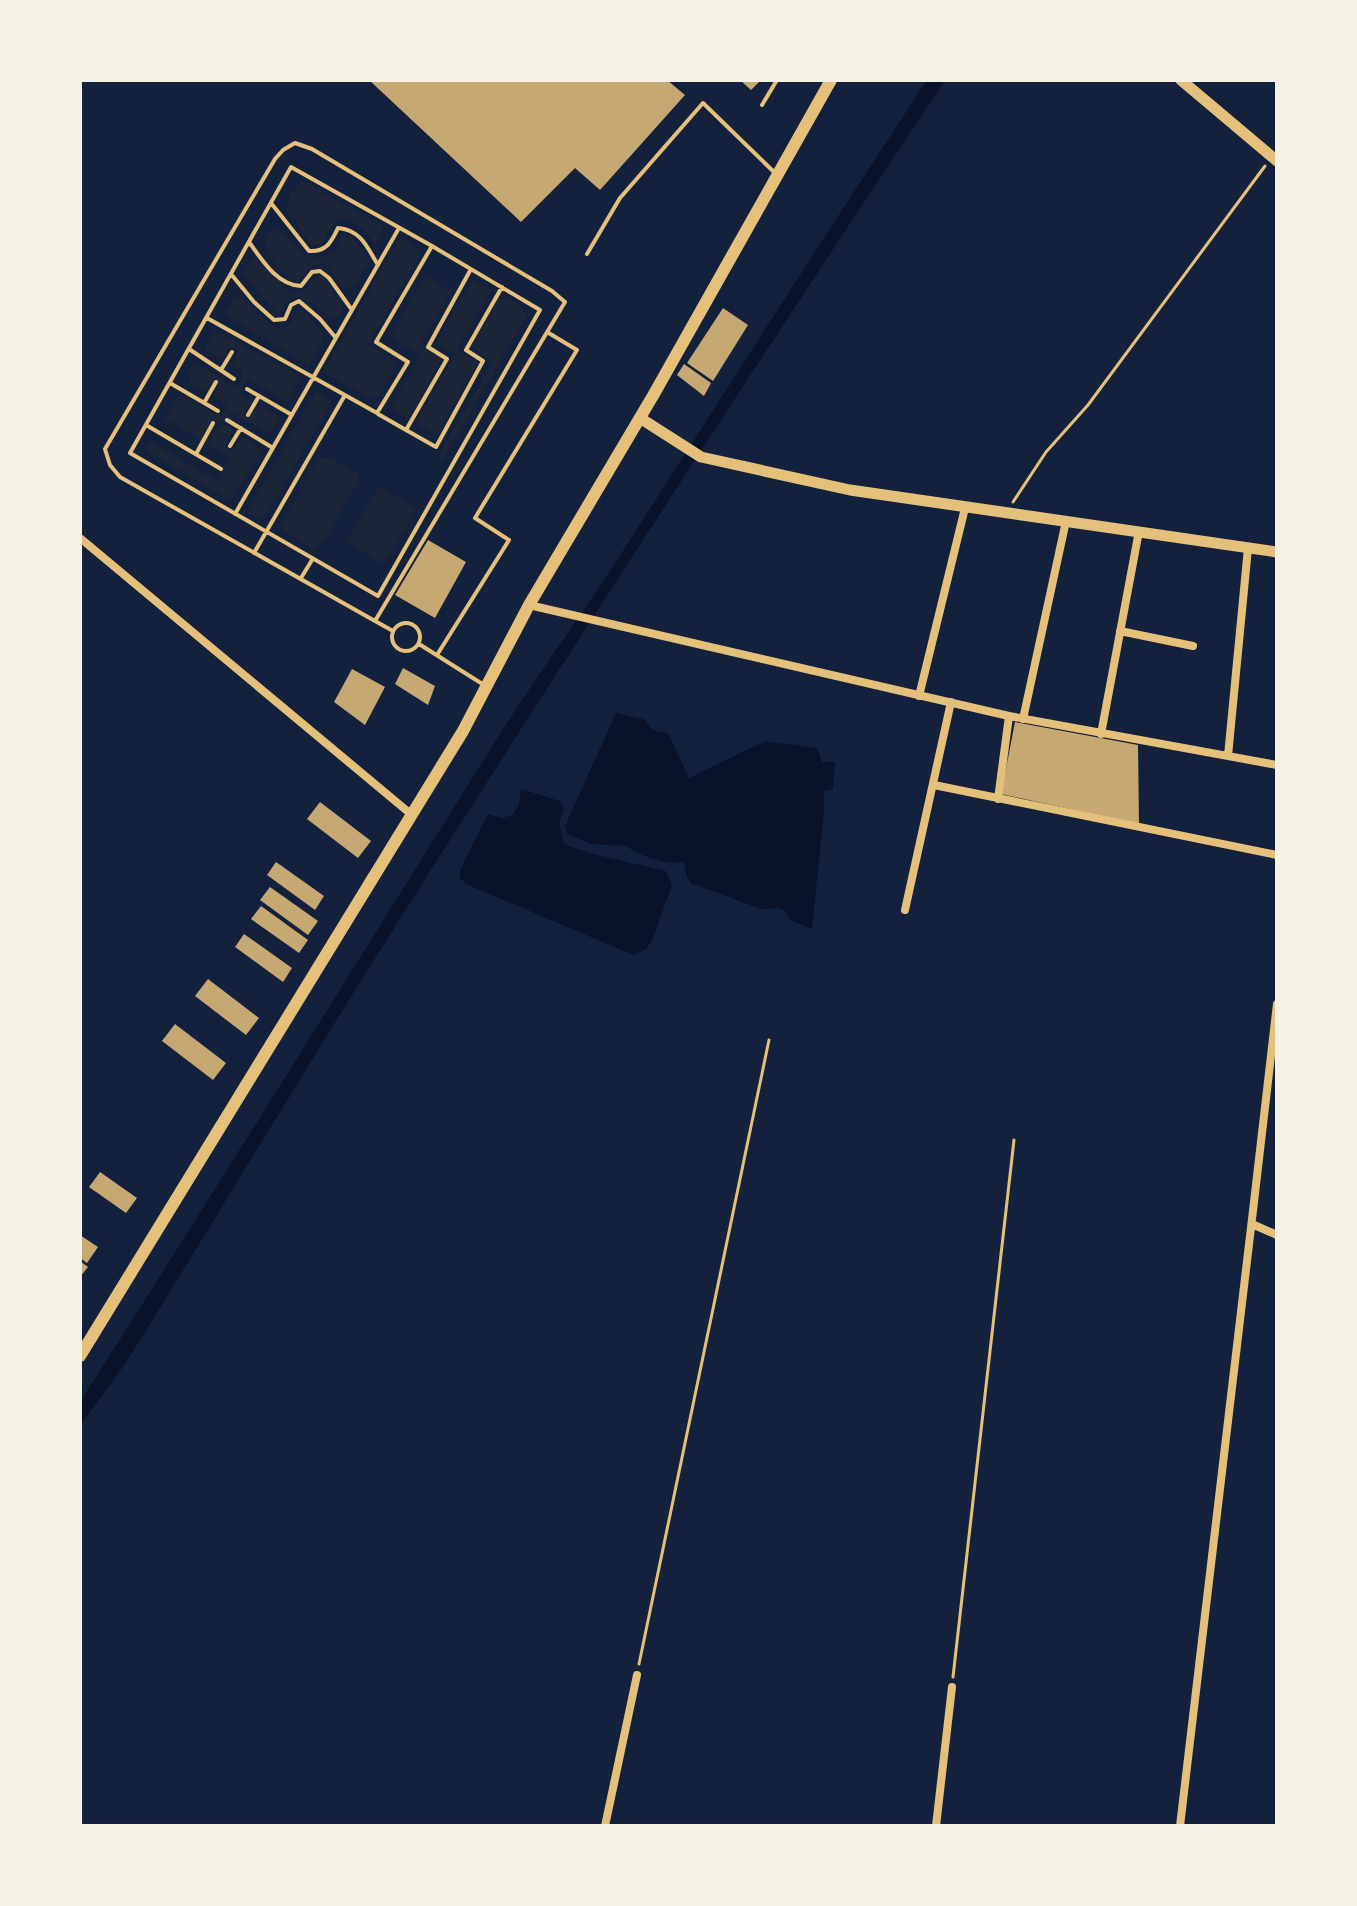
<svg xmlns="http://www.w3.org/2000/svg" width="1357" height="1906" viewBox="0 0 1357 1906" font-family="'Alegreya Sans',sans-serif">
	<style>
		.green { fill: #1d2539 }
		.water { fill: #0b132b }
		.building { fill: #c6a872 }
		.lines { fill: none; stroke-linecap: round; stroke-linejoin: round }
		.path { stroke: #e5c07b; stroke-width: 3 }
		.service { stroke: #e5c07b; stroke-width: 4 }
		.minor { stroke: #e5c07b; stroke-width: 8 }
		.secondary { stroke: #e5c07b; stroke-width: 11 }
		.primary { stroke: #e5c07b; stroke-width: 12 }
	</style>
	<rect width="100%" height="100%" fill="#14213d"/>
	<!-- green -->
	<path class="green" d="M302,181L383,225L379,241L374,243C364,228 344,206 329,230C325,238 326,241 318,245L310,243L287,211L290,195Z
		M276,227L305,255L315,259L336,251L343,235L351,236L370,261L351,289L345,288L325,264C304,263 310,274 296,283C281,271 263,255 266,235Z
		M400,238L422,251L368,345L398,363L379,396L372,399L323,372Z
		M258,259L289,293L306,290L318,275L324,277L342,306L340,314L335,319L331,318L308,301L297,297L286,302L279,316L243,273L251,261Z
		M425,276L451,291L421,344L443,357L408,418L391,408L421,355L390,337Z
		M472,280L491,290L457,350L478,362L436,435L416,423L455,354L436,343Z
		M235,296C253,301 262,323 280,329L289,325L299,309L308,315L324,338L309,365L224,314Z
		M508,297L522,307L527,315L443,460L438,457L493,361L471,347L499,298Z
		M215,330L301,377L288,402L247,379L240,394L251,400L244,414L251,417L260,405L280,417L270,434L230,412L221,423L234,430L225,446L233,450L243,437L262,450L231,501L146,451L150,441L218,481L230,457L208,444L220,424L211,420L201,440L165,419L178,395L221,416L229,404L213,397L220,383L215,379L206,391L191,383L188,373L196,363L236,388L241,383L243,370L231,365L239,351L230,347L222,360L204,350Z
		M316,391L332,401L263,521L247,512Z
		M319,457L330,458L358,473L360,479L323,543L312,549L283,530L282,525Z
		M379,486L417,509L383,564L346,541Z"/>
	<!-- water -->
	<path class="water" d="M927,80H945C763,354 584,629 408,906C312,1057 221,1210 127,1361L80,1426V1402C222,1180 360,957 500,734C538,674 580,617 619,557C721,398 823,238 927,80Z
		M616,713L646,720C651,732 656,731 668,733L689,778L765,741L817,748L822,762H835L833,789L824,791V810L812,929L790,920L786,912L780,908L761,909L691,883L687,877L684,863L664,862L644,856L625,846L591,844L567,834L565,826Z
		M521,789L560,801L564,808L559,823L564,844L589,853L666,871L672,885L652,941L646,949L633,955L466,884L459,877L461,868L488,814L502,818L513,815L519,805Z"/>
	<!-- building -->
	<path class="building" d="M369,80H667L685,95L600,190L575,168L521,222Z
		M740,80H761L751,90Z
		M723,308L748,325L713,381L687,363Z
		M684,364L711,383L704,396L677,375Z
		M428,540L466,562L435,618L395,595Z
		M403,668L435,686L428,705L395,684Z
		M352,669L385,687L365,725L334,702Z
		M1015,722L1138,745L1139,824L1001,794Z
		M320,802L371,841L358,858L307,819Z
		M276,862L324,896L315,910L267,875Z
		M270,887L318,921L308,935L260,900Z
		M261,906L308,940L299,953L251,919Z
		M244,934L292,968L283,982L235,947Z
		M208,979L259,1018L246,1035L195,996Z
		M175,1024L226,1063L213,1080L162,1041Z
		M100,1172L137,1198L126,1213L89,1187Z
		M80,1235L98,1247L87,1263L80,1258Z
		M80,1261L88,1267L80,1277Z"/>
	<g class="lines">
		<!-- path -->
		<path class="path" d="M1013,502L1046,452L1088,405L1265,166
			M639,1664L769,1040
			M953,1677L1014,1140"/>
		<!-- service -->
		<path class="service" d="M762,105L777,80
			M291,167L432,246L540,310L378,596L130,453Z
			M271,203L309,251C327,252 331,242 338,228C361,230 367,247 378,265
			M249,242C262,260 277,285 301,286L312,272L320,271L329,278L352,310
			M587,254L620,198L703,103L774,172
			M231,274L254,302L274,320L285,319L291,305L299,301L320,319L336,338
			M207,318L377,413L408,362L376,342L432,246
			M189,349L234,379
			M221,370L232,352
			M170,383L218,411
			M247,389L292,415
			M204,403L216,382
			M378,414L406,430L447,359L428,347L471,269
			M248,415L259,396
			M227,420L273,448
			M146,425L221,469
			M406,430L436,447L483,361L466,350L502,287
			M230,446L241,428
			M196,454L213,423
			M235,514L399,228
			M254,553L345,395
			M301,578L312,560
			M375,621L565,302L552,291L312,149L295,143L283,150L275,159L105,449L110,465L120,477L375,621L393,631
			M392 637a14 14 0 1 1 28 0a14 14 0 1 1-28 0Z
			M419,644L484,685
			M437,655L509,540L475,518L577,350L547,332"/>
		<!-- minor -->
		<path class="minor" d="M80,538L412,815
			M529,605L1009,716L1277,765
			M1120,631L1193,646
			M919,696L965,508
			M1023,719L1066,521
			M1101,734L1139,531
			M1228,756L1248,548
			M934,785L1277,855
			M998,799L1009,716
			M905,910L951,702
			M1252,1224L1277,1235
			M605,1826L637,1675
			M936,1826L952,1687
			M1180,1826C1214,1552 1245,1278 1277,1004"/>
		<!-- secondary -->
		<path class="secondary" d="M1181,80L1277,161
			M640,418L701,457L850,490L1277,552"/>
		<!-- primary -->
		<path class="primary" d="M80,1356L463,731L529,605L654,394L831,80"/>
	</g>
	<!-- border -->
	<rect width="1357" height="1906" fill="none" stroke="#f6f1e7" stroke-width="164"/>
</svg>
